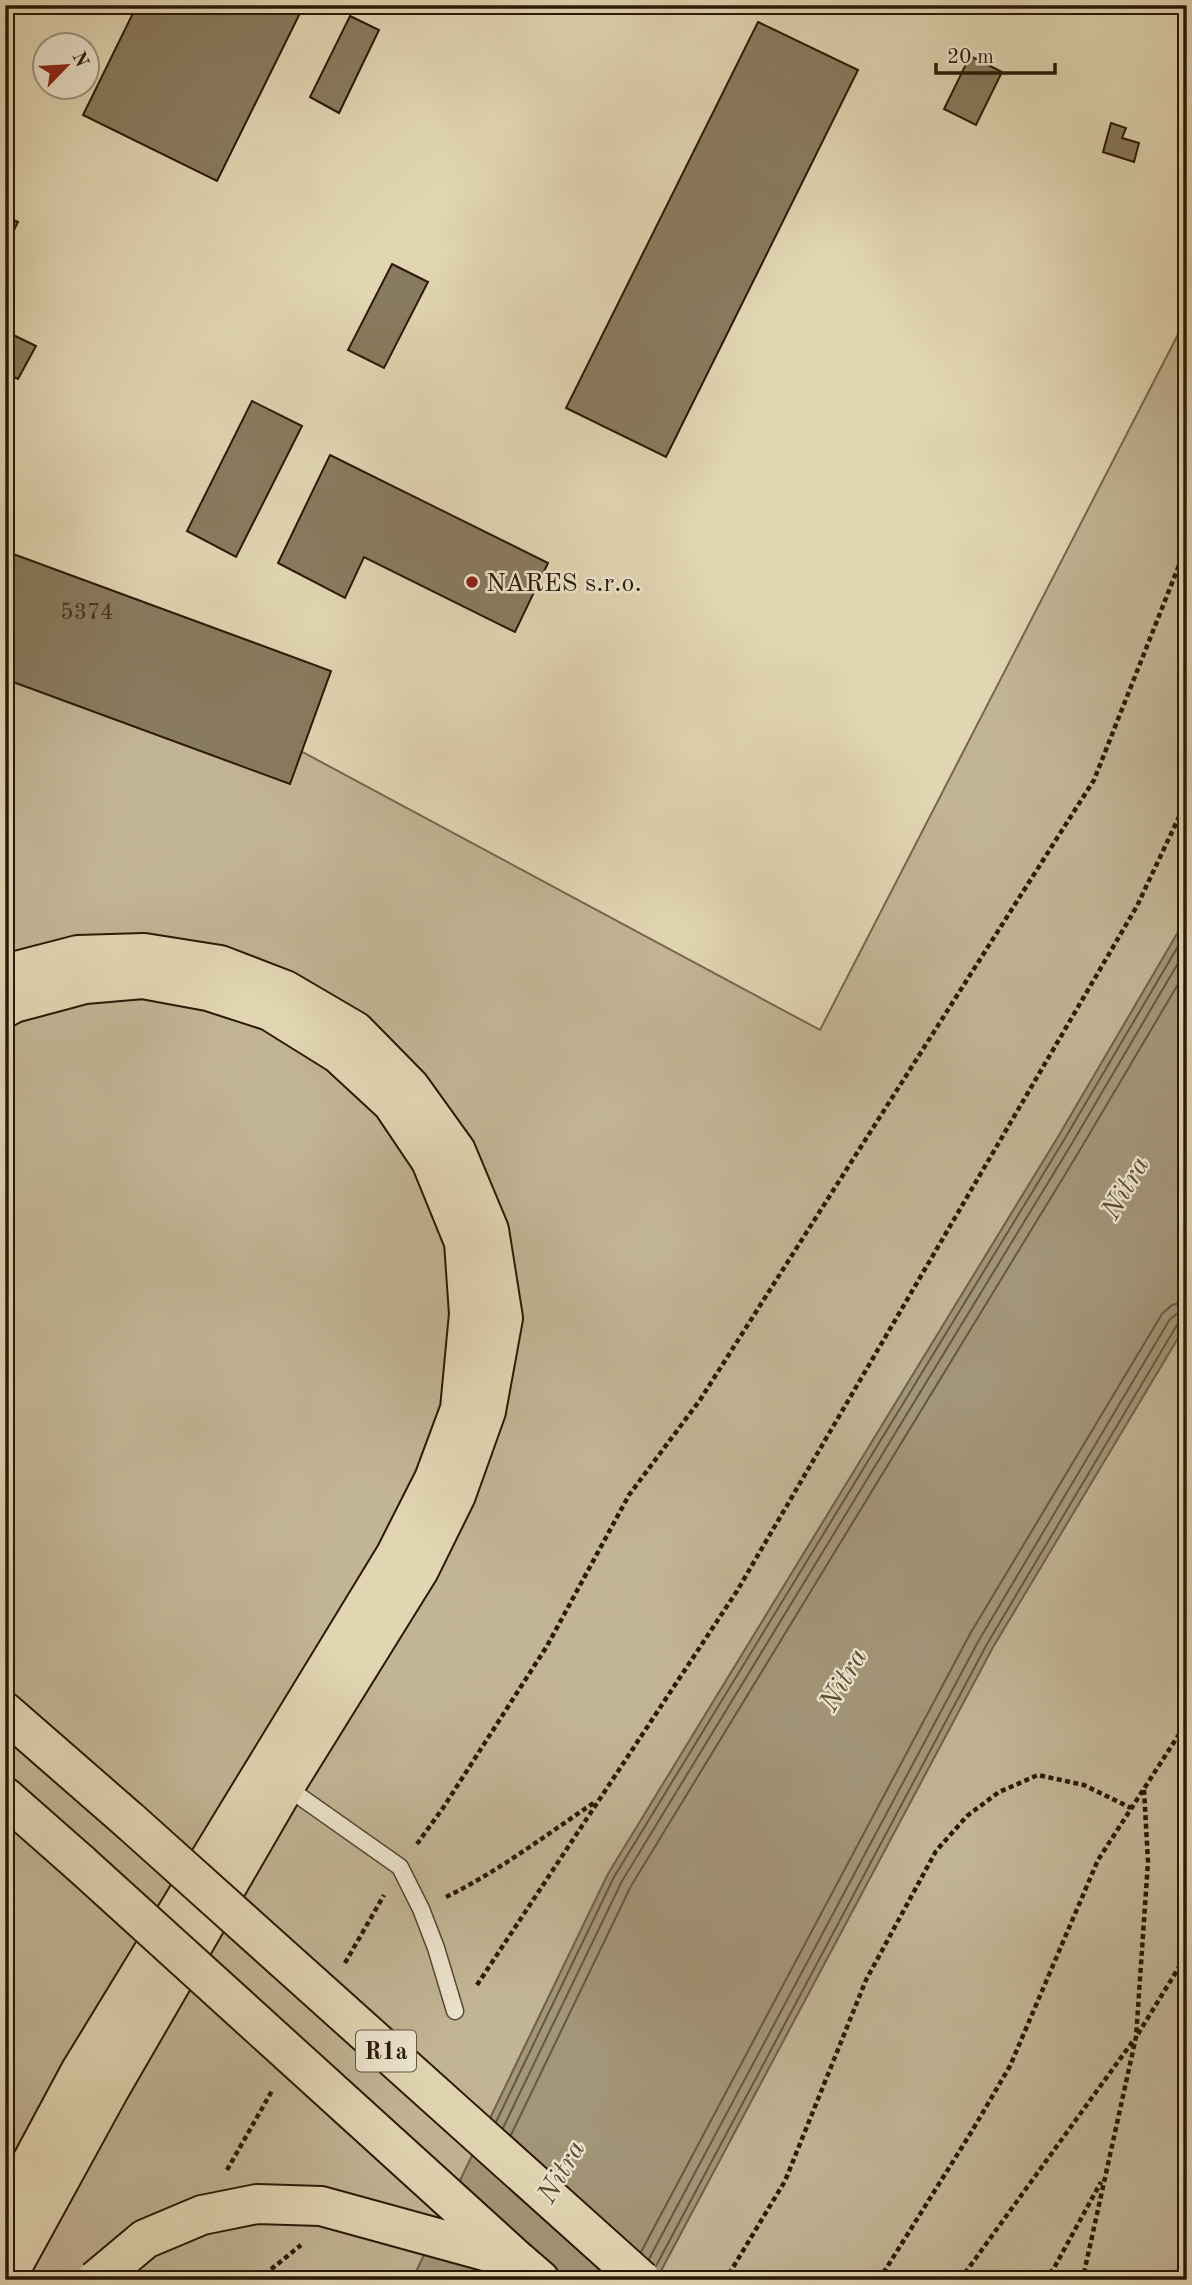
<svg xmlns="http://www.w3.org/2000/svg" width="1192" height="2285" viewBox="0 0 1192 2285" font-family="'Old Standard TT',serif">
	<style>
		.green { fill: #c2b595; stroke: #76674e; stroke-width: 2 }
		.water { fill: #a39578; stroke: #73634a; stroke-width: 2 }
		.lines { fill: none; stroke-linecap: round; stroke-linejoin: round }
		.shore { stroke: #66573f; stroke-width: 2 }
		.building { fill: #897b5f; stroke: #2a1906; stroke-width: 2 }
		.service-casing { stroke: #584831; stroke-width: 19 }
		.motorway-casing { stroke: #2a1906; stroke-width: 42 }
		.path { stroke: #2a1906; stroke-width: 4.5; stroke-dasharray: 5 3.5; stroke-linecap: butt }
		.service { stroke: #ece4cd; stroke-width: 16 }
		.motorway { stroke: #e1d5b2; stroke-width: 38 }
		.motorway-bridge-casing { stroke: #2a1906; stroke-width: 42; stroke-linecap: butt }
		.motorway-bridge { stroke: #e1d5b2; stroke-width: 38 }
		.poi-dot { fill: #8f2418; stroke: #ece4cd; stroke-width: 2.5 }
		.labels { text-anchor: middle; stroke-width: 5; stroke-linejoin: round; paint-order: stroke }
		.number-label { font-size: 23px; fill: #42321c }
		.shield { fill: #ece4cd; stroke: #645642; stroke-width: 2 }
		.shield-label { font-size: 24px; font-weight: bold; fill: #2a1906 }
		.poi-label { font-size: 26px; fill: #2a1906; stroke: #ece4cd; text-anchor: start }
		.water-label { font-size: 28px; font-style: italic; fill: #5a4b34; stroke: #ece4cd }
	</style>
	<rect width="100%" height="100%" fill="#e1d5b2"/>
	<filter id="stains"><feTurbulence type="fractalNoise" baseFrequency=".00286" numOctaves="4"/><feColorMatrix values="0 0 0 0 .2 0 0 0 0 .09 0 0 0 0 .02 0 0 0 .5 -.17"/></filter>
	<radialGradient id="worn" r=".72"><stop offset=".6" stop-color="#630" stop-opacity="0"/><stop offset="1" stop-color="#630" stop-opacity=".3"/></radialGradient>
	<!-- green -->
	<path class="green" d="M1187,317V917L1058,1137L608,1874L412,2280H5V642L68,626L820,1030Z
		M1187,1323V2280H656L993,1647Z"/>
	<!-- water -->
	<path class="water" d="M1187,917V1323L993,1647L656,2280H412L608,1874L1058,1137Z"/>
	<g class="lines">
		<!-- shore -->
		<path class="shore" d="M496,2122L614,1877L1064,1140L1187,931
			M503,2128L622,1881L1071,1145L1187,948
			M511,2135L631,1886L1080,1150L1187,969
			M641,2252L970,1634L1162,1314L1172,1305L1187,1301
			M649,2259L979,1640L1170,1319L1178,1313L1187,1312
			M656,2266L987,1644L1177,1325L1182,1321H1187"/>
	</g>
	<!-- building -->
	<path class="building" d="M137,5H304L217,181L83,115Z
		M350,16L379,30L339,113L310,97Z
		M758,22L858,70L666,457L566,408Z
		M970,56L1002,72L976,125L944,109Z
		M1111,123L1126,128L1122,138L1139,143L1134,162L1103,152Z
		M5,216L18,222L5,248Z
		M392,264L428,282L384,368L348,350Z
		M5,331L36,346L18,379L5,373Z
		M252,401L302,426L236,557L187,531Z
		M330,455L548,563L515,632L364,557L345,598L278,563Z
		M5,551L331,671L290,784L5,679Z"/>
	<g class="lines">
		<defs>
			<path id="service" d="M285,1786L400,1867L421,1909L436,1948L455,2011"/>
			<path id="motorway" d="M5,974L78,955L144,953L220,965L285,990L355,1031L410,1087L456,1151L489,1230L503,1318L486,1411L456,1495L419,1570L285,1786L108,2092L5,2280
				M5,1008L14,1003L85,984L143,979L208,991L270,1011L339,1054L392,1103L431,1161L464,1242L469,1314L460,1409L434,1479L395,1556L80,2072L5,2212
				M5,1712L131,1822
				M5,1797L81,1864
				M518,2261L540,2280"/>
		</defs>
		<!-- service casing -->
		<use href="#service" class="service-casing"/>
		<!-- motorway casing -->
		<use href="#motorway" class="motorway-casing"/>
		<!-- path -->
		<path class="path" d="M417,1844L443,1808L547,1646L629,1495L700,1400L1094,780L1187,545
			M446,1897C499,1871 546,1835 595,1802
			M345,1963L384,1895
			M477,1985L737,1591L1137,906L1187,800
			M1138,2034L1187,1954
			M227,2170L273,2089
			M729,2274L785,2181L866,1980L936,1851L967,1816L999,1792L1038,1775L1084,1785L1131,1808
			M258,2280L301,2245
			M879,2280L972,2131L1010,2066L1098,1860L1187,1722
			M960,2280L1133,2041
			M1044,2280L1054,2268L1101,2182
			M1055,2280L1084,2273L1187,2272
			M1079,2280L1084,2273L1136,2037L1148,1862L1144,1789"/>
		<!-- service -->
		<use href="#service" class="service"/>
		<!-- motorway -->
		<use href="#motorway" class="motorway"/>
		<defs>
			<path id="motorway-bridge" d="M131,1822L641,2280
				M81,1864L518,2261
				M96,2280L145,2239L202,2215L257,2204L321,2206L510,2258"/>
		</defs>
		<!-- motorway-bridge casing -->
		<use href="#motorway-bridge" class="motorway-bridge-casing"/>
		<!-- motorway-bridge -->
		<use href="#motorway-bridge" class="motorway-bridge"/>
	</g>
	<!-- markers -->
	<circle class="poi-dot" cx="472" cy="582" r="7"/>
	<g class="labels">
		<!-- number labels -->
		<g class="number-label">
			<text x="87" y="619">5374</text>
		</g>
		<!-- shield labels -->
		<rect class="shield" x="356" y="2030.5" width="60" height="41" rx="5"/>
		<g class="shield-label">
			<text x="386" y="2059">R1a</text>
		</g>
		<!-- poi labels -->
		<g class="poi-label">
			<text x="486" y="591">NARES s.r.o.</text>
		</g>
		<!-- water labels -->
		<g class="water-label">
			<text transform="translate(1124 1187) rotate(-60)" y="10">Nitra</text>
			<text transform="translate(842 1679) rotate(-60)" y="10">Nitra</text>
			<text transform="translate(560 2171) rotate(-60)" y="10">Nitra</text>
		</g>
	</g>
	<!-- margin -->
	<rect width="1192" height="2285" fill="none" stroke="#e1d5b2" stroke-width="28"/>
	<rect x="7" y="7" width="1178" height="2271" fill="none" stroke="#2a1906" stroke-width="3.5"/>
	<rect x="14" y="14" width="1164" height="2257" fill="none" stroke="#2a1906" stroke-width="2"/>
	<!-- north arrow -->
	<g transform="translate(66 66) rotate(65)"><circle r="33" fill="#ece4cd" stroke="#9e937d" stroke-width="2"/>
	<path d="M0-5L12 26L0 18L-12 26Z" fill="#8f2418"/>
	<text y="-10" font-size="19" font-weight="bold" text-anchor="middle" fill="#2a1906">N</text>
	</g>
	<!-- scale -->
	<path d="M936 63v10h119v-10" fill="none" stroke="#2a1906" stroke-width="3.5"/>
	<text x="947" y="63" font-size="21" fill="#2a1906" stroke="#ece4cd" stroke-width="5" paint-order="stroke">20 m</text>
	<rect width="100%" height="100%" filter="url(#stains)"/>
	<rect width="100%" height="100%" fill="url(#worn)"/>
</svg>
